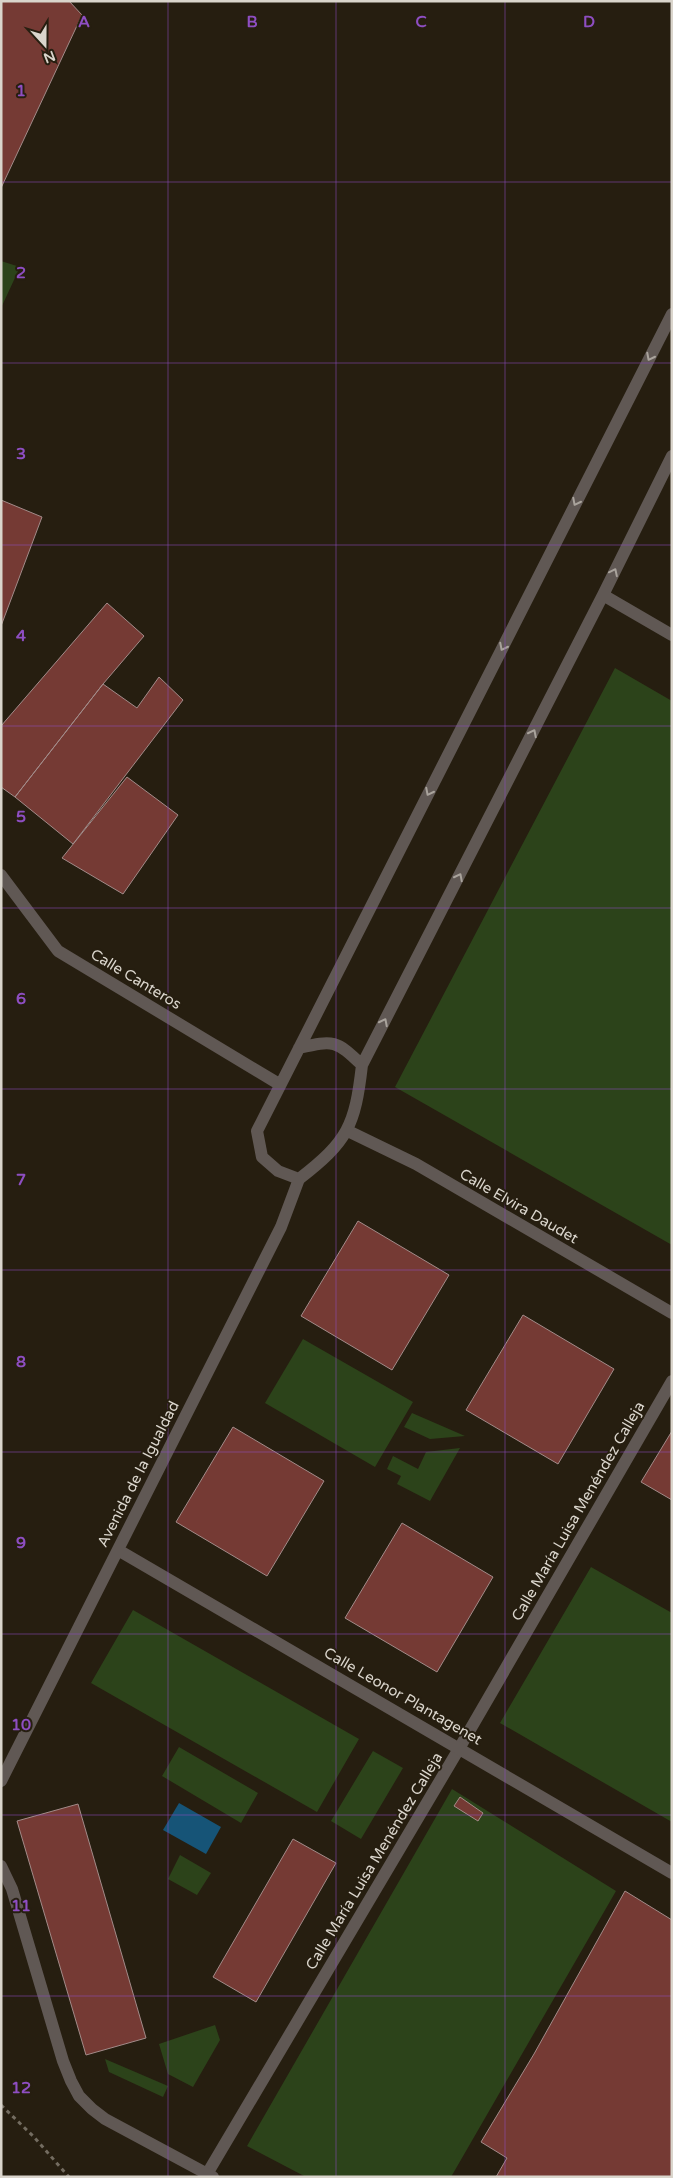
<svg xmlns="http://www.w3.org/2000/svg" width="673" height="2178" viewBox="0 0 673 2178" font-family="'Varela Round',sans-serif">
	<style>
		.green { fill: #2c431a }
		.water { fill: #165477 }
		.building { fill: #753a34; stroke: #a28b89 }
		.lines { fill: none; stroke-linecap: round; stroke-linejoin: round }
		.path { stroke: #736c60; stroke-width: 3; stroke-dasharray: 4 4; stroke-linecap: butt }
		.pedestrian { stroke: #605854; stroke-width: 12 }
		.minor { stroke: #605854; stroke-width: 12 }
		.oneway { stroke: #a9a39c }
		.grid { fill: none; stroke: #8e4ec2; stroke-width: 1; stroke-opacity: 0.55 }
		.labels { text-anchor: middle; stroke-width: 4; stroke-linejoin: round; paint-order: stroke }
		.street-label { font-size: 15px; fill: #dad5cc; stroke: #261e10 }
		.grid-label { font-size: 16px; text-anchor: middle; font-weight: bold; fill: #8e4ec2; stroke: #261e10; stroke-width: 4; stroke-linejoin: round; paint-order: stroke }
	</style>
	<rect width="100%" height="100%" fill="#261e10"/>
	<!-- green -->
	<path class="green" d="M1,261L20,267L1,308Z
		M615,668L672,701V1245L395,1087Z
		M303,1339L413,1402L375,1467L265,1403Z
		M412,1413L465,1436L430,1439L404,1427Z
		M460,1448L430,1501L397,1484L401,1476L387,1469L393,1456L418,1469L426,1452Z
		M591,1567L672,1613V1822L500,1723Z
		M133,1610L359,1739L317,1812L91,1683Z
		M179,1747L258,1793L241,1823L162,1776Z
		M373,1751L403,1768L361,1839L331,1821Z
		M452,1789L616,1891L451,2177H306L247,2146Z
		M180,1855L211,1873L197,1895L168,1879Z
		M215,2025L220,2040L193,2087L168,2074L159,2044Z
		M105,2059L168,2086L163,2097L109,2072Z"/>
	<!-- water -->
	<path class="water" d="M179,1803L221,1827L206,1854L163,1830Z"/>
	<!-- building -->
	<path class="building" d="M1,1H69L82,15L1,188Z
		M1,500L42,517L1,626Z
		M107,603L144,636L103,684L15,797L1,787V726Z
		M159,677L183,700L73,844L15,797L103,684L137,708Z
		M127,777L178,815L123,894L62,858Z
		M358,1221L449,1275L392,1370L301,1316Z
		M523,1315L614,1369L558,1464L466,1410Z
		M233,1427L324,1481L267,1576L176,1522Z
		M672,1431V1500L641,1482Z
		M402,1523L493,1577L437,1672L345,1618Z
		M460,1797L483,1813L478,1821L454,1806Z
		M78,1804L146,2038L86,2055L17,1821Z
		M293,1839L336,1863L256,2002L213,1977Z
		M625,1891L672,1920V2177H496L507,2158L481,2142L534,2054Z"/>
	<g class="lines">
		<!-- path -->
		<path class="path" d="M1,2105L33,2136L69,2177"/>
		<!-- pedestrian -->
		<path class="pedestrian" d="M207,2174L460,1747L672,1381"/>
		<!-- minor -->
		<path class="minor" d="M603,595L672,635
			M1,875L58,951L279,1084
			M299,1048C334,1040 336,1040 362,1065C355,1126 348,1141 299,1179L278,1171L262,1157L257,1131L672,314
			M362,1065L603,595L672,456
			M348,1131L416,1164L672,1313
			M118,1550L672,1873
			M1,1781L281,1227L299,1179
			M1,1866L12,1889L63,2061L71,2081L79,2096L92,2109L105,2119L213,2177"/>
	</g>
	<!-- one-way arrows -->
	<defs><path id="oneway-chevron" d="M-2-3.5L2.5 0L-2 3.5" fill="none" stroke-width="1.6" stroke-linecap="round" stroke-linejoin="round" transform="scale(1.25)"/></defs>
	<g class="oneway">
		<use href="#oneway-chevron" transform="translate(650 357) rotate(117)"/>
		<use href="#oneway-chevron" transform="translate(576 502) rotate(117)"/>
		<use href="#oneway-chevron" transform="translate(614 572) rotate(-64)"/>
		<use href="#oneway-chevron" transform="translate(503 647) rotate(117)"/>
		<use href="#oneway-chevron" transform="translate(533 733) rotate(-63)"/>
		<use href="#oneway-chevron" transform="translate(429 792) rotate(117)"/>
		<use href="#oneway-chevron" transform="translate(459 877) rotate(-63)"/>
		<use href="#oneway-chevron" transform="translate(384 1022) rotate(-63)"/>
	</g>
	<!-- grid -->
	<path class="grid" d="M168,1V2177M336,1V2177M505,1V2177M1,182H672M1,363H672M1,545H672M1,726H672M1,908H672M1,1089H672M1,1270H672M1,1452H672M1,1634H672M1,1815H672M1,1996H672"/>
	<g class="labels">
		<!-- street labels -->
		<g class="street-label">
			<text transform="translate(136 979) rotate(31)" y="5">Calle Canteros</text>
			<text transform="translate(519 1206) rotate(30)" y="5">Calle Elvira Daudet</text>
			<text transform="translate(138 1474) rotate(-63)" y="5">Avenida de la Igualdad</text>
			<text transform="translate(578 1511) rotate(-60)" y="5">Calle María Luisa Menéndez Calleja</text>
			<text transform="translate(403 1696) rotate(30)" y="5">Calle Leonor Plantagenet</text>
			<text transform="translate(374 1861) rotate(-59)" y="5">Calle María Luisa Menéndez Calleja</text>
		</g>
	</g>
	<g class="grid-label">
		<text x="84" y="27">A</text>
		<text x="252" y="27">B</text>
		<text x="421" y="27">C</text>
		<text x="589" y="27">D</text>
		<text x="21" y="96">1</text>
		<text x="21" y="278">2</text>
		<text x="21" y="459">3</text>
		<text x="21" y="641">4</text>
		<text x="21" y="822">5</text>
		<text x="21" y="1004">6</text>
		<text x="21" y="1185">7</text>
		<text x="21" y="1367">8</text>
		<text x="21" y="1548">9</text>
		<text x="21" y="1730">10</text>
		<text x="21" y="1911">11</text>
		<text x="21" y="2093">12</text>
	</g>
	<!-- border -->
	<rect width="673" height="2178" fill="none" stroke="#dad5cc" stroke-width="5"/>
	<!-- north arrow -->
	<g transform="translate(45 45) rotate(159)" stroke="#261e10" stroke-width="4" paint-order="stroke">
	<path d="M0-4L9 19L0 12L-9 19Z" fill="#dad5cc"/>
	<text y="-8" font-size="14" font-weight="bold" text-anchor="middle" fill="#dad5cc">N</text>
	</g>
</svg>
